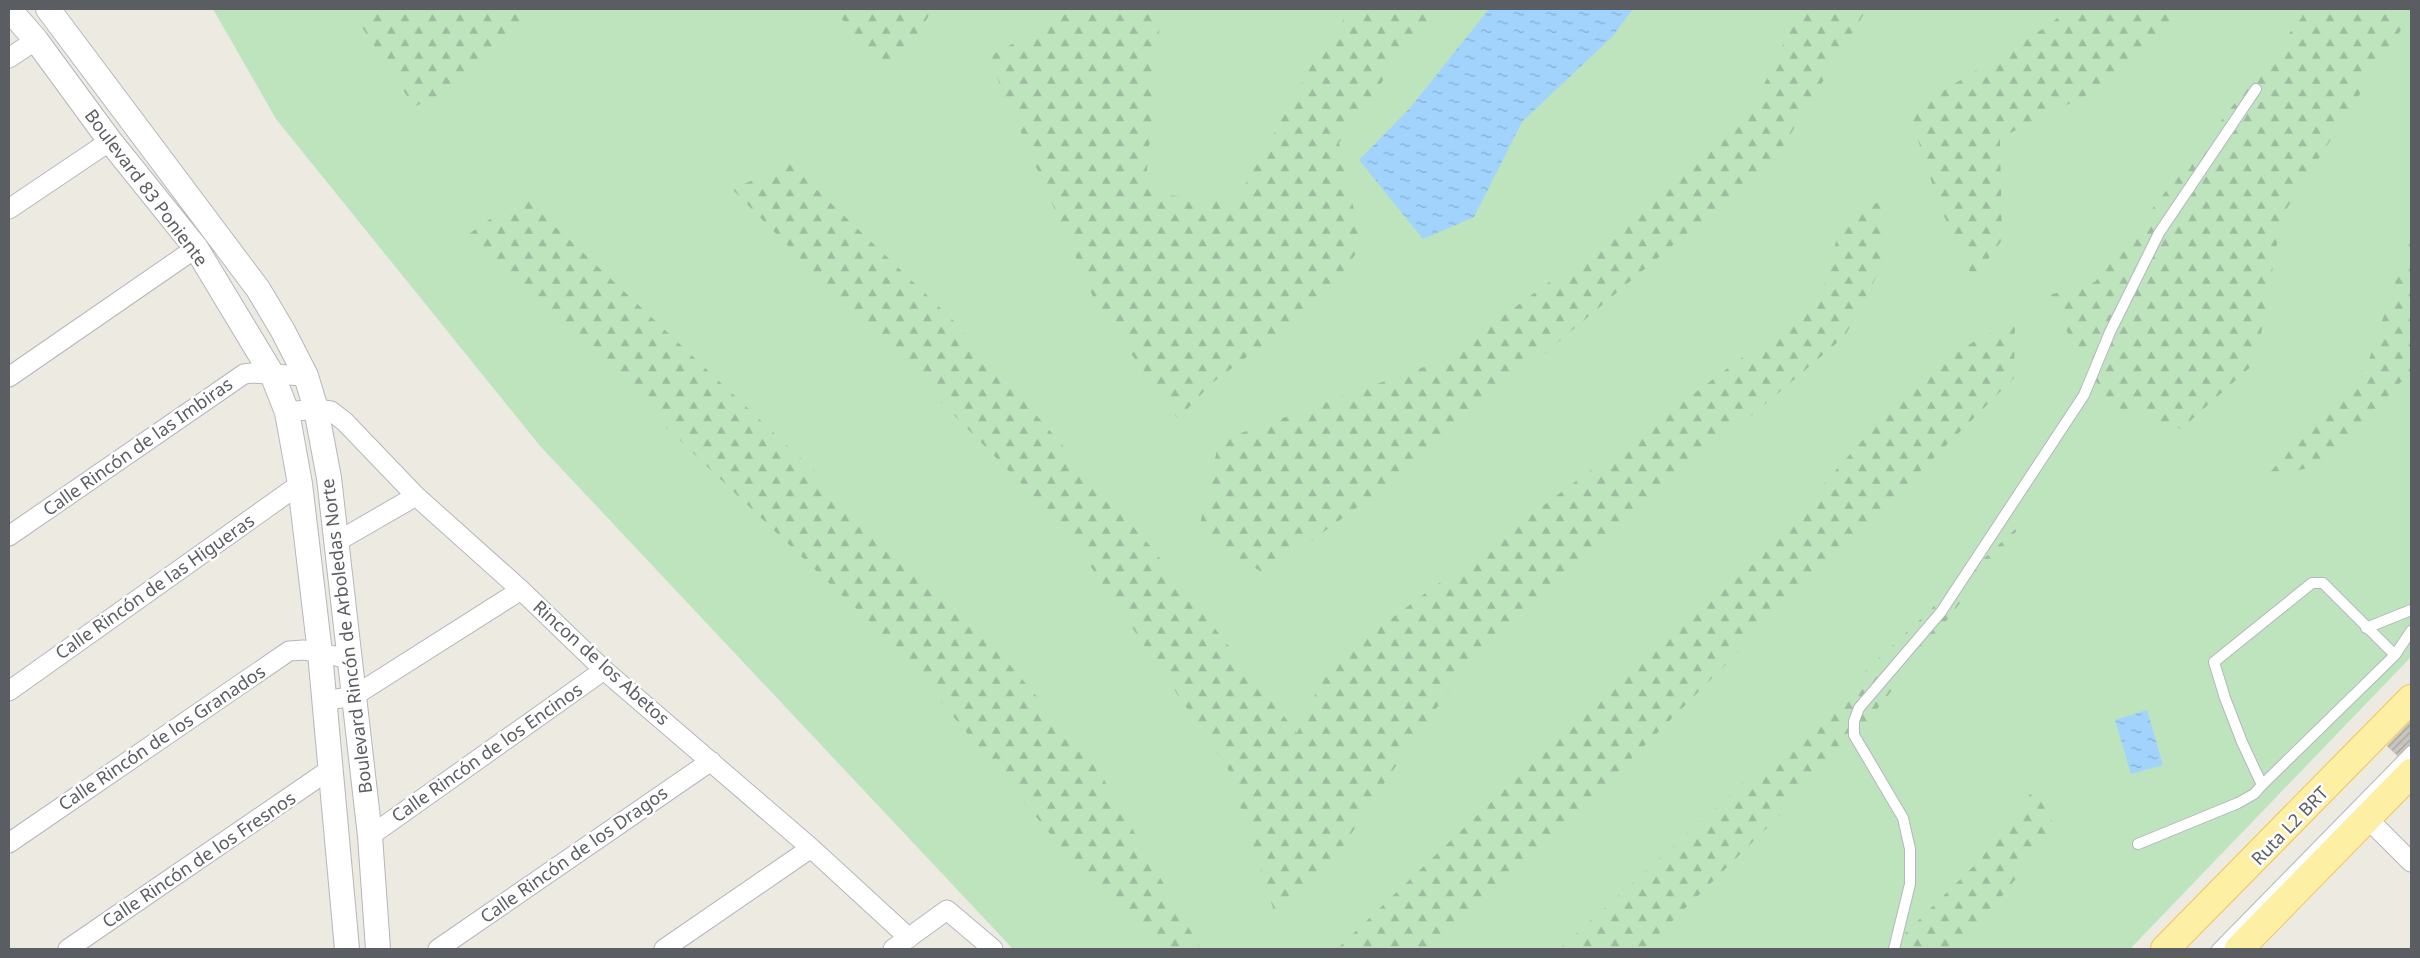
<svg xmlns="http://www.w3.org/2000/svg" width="2420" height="958" viewBox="0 0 2420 958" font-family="'Noto Sans',sans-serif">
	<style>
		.green { fill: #bee4be }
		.forest { fill: url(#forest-firs) }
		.water { fill: url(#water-ripples) }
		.building { fill: url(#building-hatch); stroke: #d1ccc0 }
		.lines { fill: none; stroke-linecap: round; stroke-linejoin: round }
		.service-casing { stroke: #b4b7bc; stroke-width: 12 }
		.minor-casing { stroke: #b4b7bc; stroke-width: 21 }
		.tertiary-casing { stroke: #b4b7bc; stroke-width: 26 }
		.primary-casing { stroke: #eec659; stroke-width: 30 }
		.service { stroke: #fff; stroke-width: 10 }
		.minor { stroke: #fff; stroke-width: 19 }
		.tertiary { stroke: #fff; stroke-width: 24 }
		.primary { stroke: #fdf0a5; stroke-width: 28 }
		.labels { text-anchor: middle; stroke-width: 5; stroke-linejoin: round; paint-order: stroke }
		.street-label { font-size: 18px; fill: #5a5d62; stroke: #fff }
	</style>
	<defs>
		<pattern id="forest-firs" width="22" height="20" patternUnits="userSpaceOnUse" patternTransform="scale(1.25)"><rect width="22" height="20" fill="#bee4be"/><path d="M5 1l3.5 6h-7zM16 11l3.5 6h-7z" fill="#9dbc9e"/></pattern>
		<pattern id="water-ripples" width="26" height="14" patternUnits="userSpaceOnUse" patternTransform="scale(1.25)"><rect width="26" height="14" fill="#a1d3fd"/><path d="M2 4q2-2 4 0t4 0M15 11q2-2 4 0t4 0" fill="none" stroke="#86aed0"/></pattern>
		<pattern id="building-hatch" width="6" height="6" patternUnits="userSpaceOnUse" patternTransform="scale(1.25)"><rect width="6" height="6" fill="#c8c4be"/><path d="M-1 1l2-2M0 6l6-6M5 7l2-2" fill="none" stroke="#a5a29e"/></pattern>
	</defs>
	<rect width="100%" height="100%" fill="#eceae1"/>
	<!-- green -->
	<path class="green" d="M213,9H2411V657L2130,949H1013L541,447L276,119Z"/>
	<!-- forest -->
	<path class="forest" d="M350,9H533L463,83L414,107Z
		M834,9H933L916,36L883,71Z
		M1069,9H1161L1146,182L1169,195L1235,203L1323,45L1352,9H1444L1422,25L1339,143L1362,245L1323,300L1212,383L1178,419L1097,306L988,57L1061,18Z
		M1800,9H1867L1776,158L1394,481L1265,574L1198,533L1219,441L1443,360L1627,225L1750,114Z
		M2066,9H2188L2087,95L2000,138L2002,240L1973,279L1939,205L1909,112L2052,23Z
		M2304,9H2411V14L2282,216L2256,362L2181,429L2110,405L2046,296L2095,282L2302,17Z
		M790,164L957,324L1151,547L1297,733L1329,665L1767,339L1827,281L1839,228L1881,200V268L1845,336L1478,649L1391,773L1323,877L1276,917L1228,769L1064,527L732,189Z
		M523,196L973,621L1098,769L1201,949H1169L1071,859L895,646L466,236Z
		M2411,234V371L2327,463L2264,479L2368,363Z
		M2015,320L2014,378L1440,949H1337L1554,742L1753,564L1928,366Z
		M2025,520L1843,753L1644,949H1559L1835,700Z
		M2034,789L2056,828L1960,949H1889L1979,861Z"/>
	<!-- water -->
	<path class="water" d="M1489,9H1633L1613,36L1522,122L1474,217L1423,239L1359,160L1410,108Z
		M2147,710L2163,765L2131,774L2115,720Z"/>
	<!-- building -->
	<path class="building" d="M2411,721V749L2401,759L2387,746Z"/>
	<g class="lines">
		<defs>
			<path id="service" d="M2366,628L2411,610
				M2395,655L2323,583H2312L2214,662L2225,698L2242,742L2262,785L2395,655L2411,631
				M2138,844L2238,803L2254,794L2262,785
				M1894,949L1910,884V849L1903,818L1854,735V721L1859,708L1941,612L2084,395L2110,332L2159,233L2256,89
				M2217,949L2411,751"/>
			<path id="minor" d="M9,58L36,40
				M9,209L110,141
				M9,377L196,248
				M287,412L316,409L331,411L345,422L416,496L521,590L604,670L811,848L909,938
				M9,536L244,374L252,373L306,376
				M338,541L416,496
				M9,691L300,484
				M324,701L354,696L521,590
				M2367,818L2411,862
				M370,836L604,670
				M9,843L289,651L304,650L351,659
				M68,949L329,770
				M438,949L711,761
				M664,949L811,848
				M893,949L947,910L993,949"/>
			<path id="tertiary" d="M9,9L36,40L110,141L196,248L272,374L287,412L300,484L320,653L347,949
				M48,9L258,289L283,331L306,376L316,409L329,478L370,836L378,949"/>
			<path id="primary" d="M2165,949L2411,699
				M2239,949L2411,773"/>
		</defs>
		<!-- service casing -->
		<use href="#service" class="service-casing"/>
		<!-- minor casing -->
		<use href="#minor" class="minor-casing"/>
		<!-- tertiary casing -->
		<use href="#tertiary" class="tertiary-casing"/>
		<!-- primary casing -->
		<use href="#primary" class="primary-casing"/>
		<!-- service -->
		<use href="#service" class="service"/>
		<!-- minor -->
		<use href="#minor" class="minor"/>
		<!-- tertiary -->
		<use href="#tertiary" class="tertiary"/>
		<!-- primary -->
		<use href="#primary" class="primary"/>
	</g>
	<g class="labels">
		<!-- street labels -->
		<g class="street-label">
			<text transform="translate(146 188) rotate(53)" y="6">Boulevard 83 Poniente</text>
			<text transform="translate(138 447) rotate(-35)" y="6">Calle Rincón de las Imbiras</text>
			<text transform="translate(155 587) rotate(-35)" y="6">Calle Rincón de las Higueras</text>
			<text transform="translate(347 636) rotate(-97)" y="6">Boulevard Rincón de Arboledas Norte</text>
			<text transform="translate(601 663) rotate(42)" y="6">Rincon de los Abetos</text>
			<text transform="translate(162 738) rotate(-34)" y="6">Calle Rincón de los Granados</text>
			<text transform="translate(487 753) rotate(-35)" y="6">Calle Rincón de los Encinos</text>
			<text transform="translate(2290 826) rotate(-46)" y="6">Ruta L2 BRT</text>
			<text transform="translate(574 855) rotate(-35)" y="6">Calle Rincón de los Dragos</text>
			<text transform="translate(199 860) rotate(-34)" y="6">Calle Rincón de los Fresnos</text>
		</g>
	</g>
	<!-- border -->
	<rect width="2420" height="958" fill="none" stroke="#5a5d62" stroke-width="20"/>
</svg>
